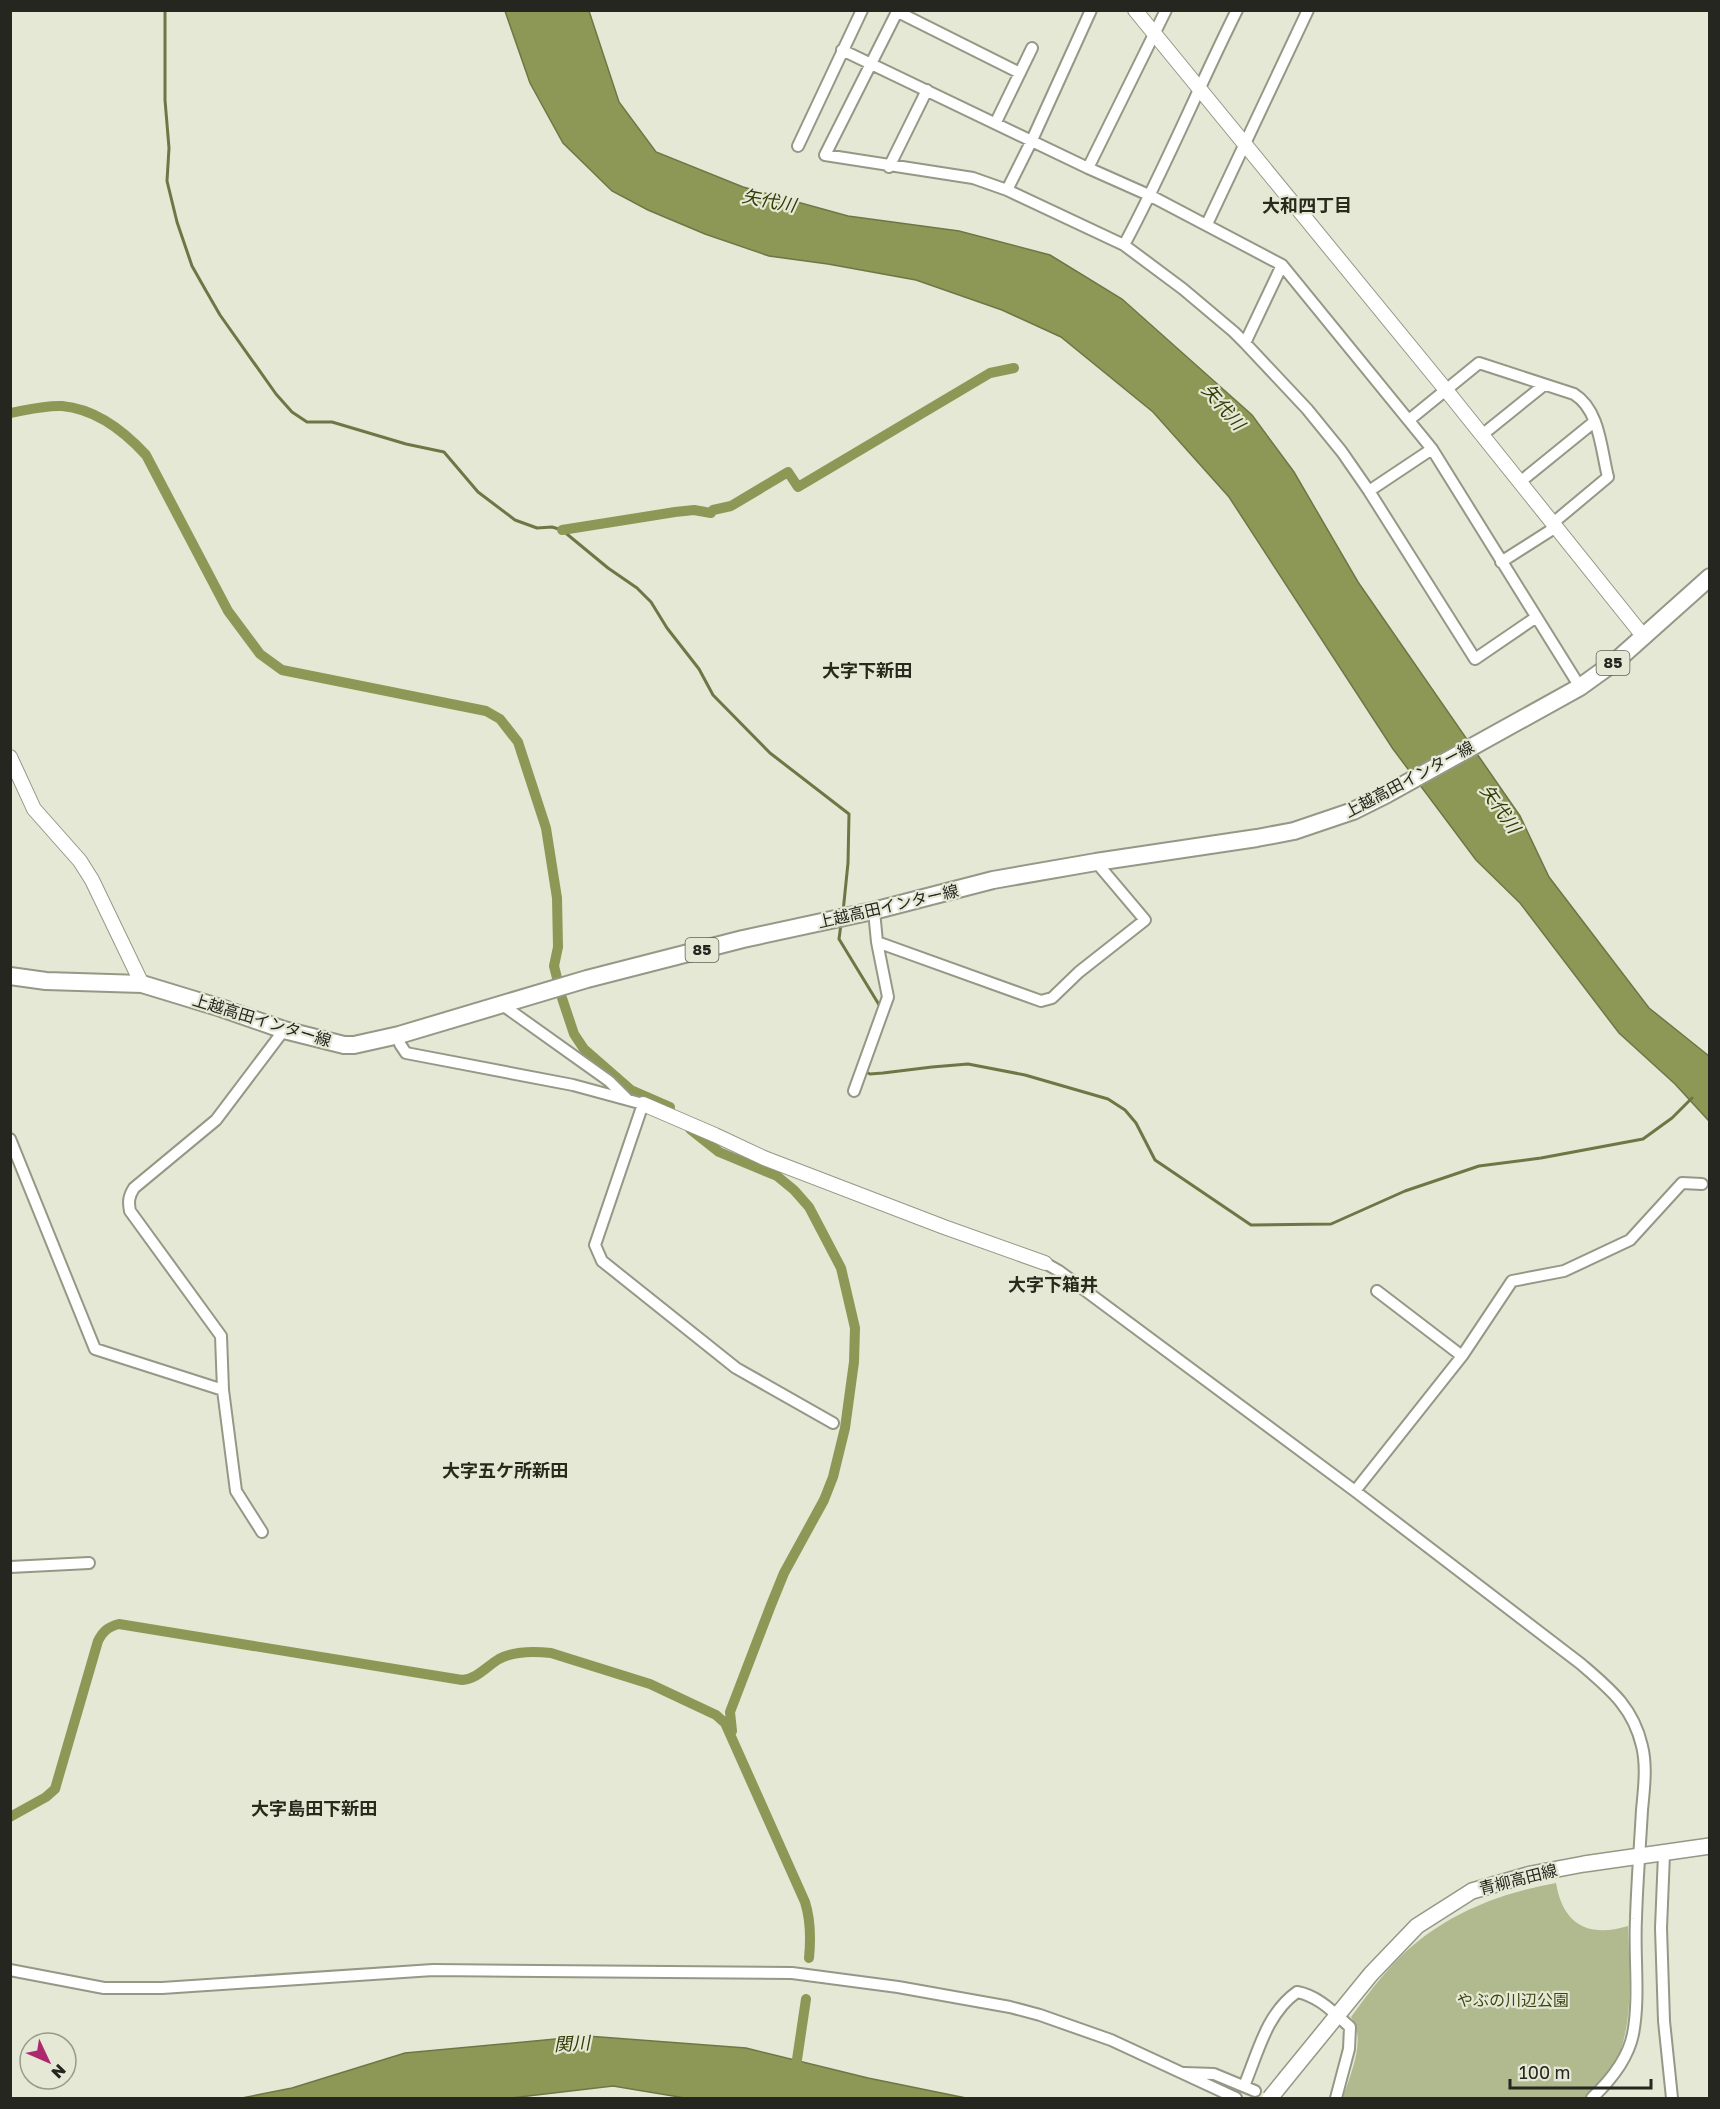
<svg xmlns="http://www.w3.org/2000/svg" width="1720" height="2109" viewBox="0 0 1720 2109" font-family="'Golos Text','Noto Sans JP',sans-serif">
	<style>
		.green { fill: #b1b98f }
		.water { fill: #8d9856; stroke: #6e7646; stroke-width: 1.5 }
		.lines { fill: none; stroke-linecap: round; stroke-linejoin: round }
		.stream { stroke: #6e7646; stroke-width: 3 }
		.canal { stroke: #8d9856; stroke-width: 10 }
		.minor-casing { stroke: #949886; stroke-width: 14 }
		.tertiary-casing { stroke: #949886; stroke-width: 16 }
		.secondary-casing { stroke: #949886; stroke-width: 18 }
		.primary-casing { stroke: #949886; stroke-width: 20 }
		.minor { stroke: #fff; stroke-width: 10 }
		.tertiary { stroke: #fff; stroke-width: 14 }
		.secondary { stroke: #fff; stroke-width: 15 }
		.primary { stroke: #fff; stroke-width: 16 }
		.secondary-bridge-casing { stroke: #949886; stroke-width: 18; stroke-linecap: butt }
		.secondary-bridge { stroke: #fff; stroke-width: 15 }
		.labels { text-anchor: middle; stroke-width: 4.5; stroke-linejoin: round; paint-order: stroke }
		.shield { fill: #e4e8d4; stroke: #5e6055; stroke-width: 1.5 }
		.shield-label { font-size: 15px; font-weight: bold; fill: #25261f }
		.street-label { font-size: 16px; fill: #25261f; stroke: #e4e8d4 }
		.park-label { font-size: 16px; fill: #3e4512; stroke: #e4e8d4 }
		.water-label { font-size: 18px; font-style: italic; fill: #333a04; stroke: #e4e8d4 }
		.neighbourhood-label { font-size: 18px; font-weight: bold; fill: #282b1c; stroke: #e4e8d4 }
	</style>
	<rect width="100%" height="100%" fill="#e4e8d4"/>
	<!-- green -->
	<path class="green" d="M1556,1883C1563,1925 1589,1938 1628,1926C1629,1970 1635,2023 1615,2064C1608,2078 1595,2088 1585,2098H1343C1350,2074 1367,2040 1351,2017C1363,2001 1374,1985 1388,1970C1431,1920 1493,1894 1556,1883Z"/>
	<!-- water -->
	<path class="water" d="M505,11H589L619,102L656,152L743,187L848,216L959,231L1050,255L1122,299L1252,415L1294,472L1358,582L1520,816L1549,877L1649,1008L1709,1056V1121L1675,1084L1619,1033L1520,903L1476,860L1393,749L1229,497L1153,412L1061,337L1002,310L916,280L828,264L769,256L705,234L648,210L612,191L563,143L530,83Z
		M587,2036L746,2048L868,2078L966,2098H685L613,2086L511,2098H242L292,2088L405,2053Z"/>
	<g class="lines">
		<!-- stream -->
		<path class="stream" d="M165,10V100L169,148L167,181L177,222L192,266L205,289L220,315L276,394L292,412L307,422H332L406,444L444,452L478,492L515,520L537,528L552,527L562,530L608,568L637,588L651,602L667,628L699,669L713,695L770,753L849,814L848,863L843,912
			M841,924L839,939L881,1008
			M864,1071L870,1074L883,1073L932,1067L968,1064L1025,1075L1108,1099L1125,1110L1136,1123L1155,1160L1251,1225L1331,1224L1405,1191L1479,1166L1541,1158L1643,1139L1672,1118L1692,1098"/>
		<!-- canal -->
		<path class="canal" d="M10,413C27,410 45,405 62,406C96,409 124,431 146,455L228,611L260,654L282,670L486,711L500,719L518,742L546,828L557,898L558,947L554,966L558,982
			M562,530L675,512L694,510L711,513L713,510L731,506L788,472L798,487L990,373L1014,368
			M562,998L574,1034L584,1049L631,1090L670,1107
			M690,1129L719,1152L777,1176L794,1190L809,1207L841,1268L855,1328L854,1362L845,1428L833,1477L824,1500L784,1573L771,1605L730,1712L732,1731
			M10,1817L46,1797L55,1789L98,1641C103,1631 108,1627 119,1624L462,1680C477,1679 487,1666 499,1659C514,1651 534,1651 551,1653L650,1684L716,1715L725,1723L805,1902C811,1921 811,1938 809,1958
			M795,2073L806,1999"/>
		<defs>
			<path id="minor" d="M898,10L825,155L973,178L1007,190L1124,245L1183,289L1234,332L1245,343
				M898,12L1020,73
				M842,50L1088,168L1151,196L1282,265L1432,449L1580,687
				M996,122L1032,48
				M798,146L862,10
				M889,167L927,90
				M1088,168L1166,10
				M1007,190L1032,140L1091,10
				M1207,224L1308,10
				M1124,245C1165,169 1198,88 1237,10
				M1282,265L1245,343L1307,409L1342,452L1369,491L1475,659L1535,618
				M1409,420L1479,363L1574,394C1600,410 1601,450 1608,477L1553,523
				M1482,435L1544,385
				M1520,482L1594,422
				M1369,491L1432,449
				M1501,562L1556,527
				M877,942L1041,1001L1052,998L1079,972L1145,920L1096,862
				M501,1004L609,1081L628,1100
				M399,1035L400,1044L406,1053L573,1085L643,1104L595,1245L602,1261L736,1368L833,1423
				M854,1091L888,997L877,942L874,911
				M10,1139L95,1349L223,1390
				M1045,1263L1059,1271L1355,1491L1581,1664C1610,1689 1633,1707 1642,1746C1647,1766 1644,1789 1642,1810C1640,1846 1637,1883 1636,1919C1634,1957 1640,1997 1633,2034C1628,2059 1610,2081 1592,2098
				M1377,1291L1462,1356
				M1355,1491L1462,1356L1512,1281L1564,1271L1630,1240L1682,1183L1702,1184
				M262,1532L236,1491L223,1390L221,1336L130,1211C128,1201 129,1196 134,1188L216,1120L284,1030
				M10,1567L89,1563
				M1664,1854L1661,1928L1664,2021L1672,2098
				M10,1970L104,1988H162L433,1970L792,1973L898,1987L1010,2007L1040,2015L1111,2040L1236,2098
				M1184,2073L1214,2074L1255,2091
				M1244,2086C1258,2053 1266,2014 1297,1992C1319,1996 1334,2013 1350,2027L1349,2049L1336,2098"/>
			<path id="tertiary" d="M1135,10L1446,390L1644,637
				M10,757L34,809L80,861L92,880L142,984
				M643,1104L715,1135L764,1158L944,1227L1045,1263"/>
			<path id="secondary" d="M1287,2077L1371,1974L1417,1926L1472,1891L1531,1874L1584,1864L1710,1846"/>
			<path id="primary" d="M10,976L46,981L142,984L221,1008L284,1030L344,1045H354L399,1035L587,979L743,939L877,910L993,880L1096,862L1257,838L1294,831L1353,811L1387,794L1580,687L1616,661L1710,577"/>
		</defs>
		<!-- minor casing -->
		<use href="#minor" class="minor-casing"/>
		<!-- tertiary casing -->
		<use href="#tertiary" class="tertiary-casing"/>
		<!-- secondary casing -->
		<use href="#secondary" class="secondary-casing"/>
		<!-- primary casing -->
		<use href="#primary" class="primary-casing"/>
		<!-- minor -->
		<use href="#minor" class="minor"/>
		<!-- tertiary -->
		<use href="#tertiary" class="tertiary"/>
		<!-- secondary -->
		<use href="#secondary" class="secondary"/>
		<!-- primary -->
		<use href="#primary" class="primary"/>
		<defs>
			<path id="secondary-bridge" d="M1270,2098L1287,2077"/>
		</defs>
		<!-- secondary-bridge casing -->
		<use href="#secondary-bridge" class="secondary-bridge-casing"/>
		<!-- secondary-bridge -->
		<use href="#secondary-bridge" class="secondary-bridge"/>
	</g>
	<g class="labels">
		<!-- shield labels -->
		<g class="shield">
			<rect x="1596.5" y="651" width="33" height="24" rx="4.5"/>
			<rect x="685.5" y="938" width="33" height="24" rx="4.5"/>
		</g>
		<g class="shield-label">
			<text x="1613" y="668">85</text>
			<text x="702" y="955">85</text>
		</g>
		<!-- street labels -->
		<g class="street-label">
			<text transform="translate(1409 779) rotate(-28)" y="6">上越高田インター線</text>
			<text transform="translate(888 906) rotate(-13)" y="6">上越高田インター線</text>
			<text transform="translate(262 1020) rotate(17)" y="6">上越高田インター線</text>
			<text transform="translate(1518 1879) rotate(-14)" y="6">青柳高田線</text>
		</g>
		<!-- park labels -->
		<g class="park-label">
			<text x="1513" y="2006">やぶの川辺公園</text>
		</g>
		<!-- water labels -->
		<g class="water-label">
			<text transform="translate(769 201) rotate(11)" y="6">矢代川</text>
			<text transform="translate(1223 407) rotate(49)" y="6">矢代川</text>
			<text transform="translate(1500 809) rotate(55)" y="6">矢代川</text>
			<text transform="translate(572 2044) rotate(-3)" y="6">関川</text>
		</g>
		<!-- neighbourhood labels -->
		<g class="neighbourhood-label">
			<text x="1307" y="212">大和四丁目</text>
			<text x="867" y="677">大字下新田</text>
			<text x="1053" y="1291">大字下箱井</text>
			<text x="505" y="1477">大字五ケ所新田</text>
			<text x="314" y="1815">大字島田下新田</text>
		</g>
	</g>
	<!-- border -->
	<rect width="1720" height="2109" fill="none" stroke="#25261f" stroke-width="24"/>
	<!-- north arrow -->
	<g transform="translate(48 2061) rotate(134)"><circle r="28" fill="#e4e8d4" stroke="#989a8c" stroke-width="1.5"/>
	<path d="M0-4.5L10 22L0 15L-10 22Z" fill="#ae286e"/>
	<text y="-9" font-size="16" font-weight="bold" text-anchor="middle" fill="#25261f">N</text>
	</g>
	<!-- scale -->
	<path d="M1510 2079v9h141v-9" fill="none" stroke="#25261f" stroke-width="3"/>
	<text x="1519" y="2079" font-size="18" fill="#25261f" stroke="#e4e8d4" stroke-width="4.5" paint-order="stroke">100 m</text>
</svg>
